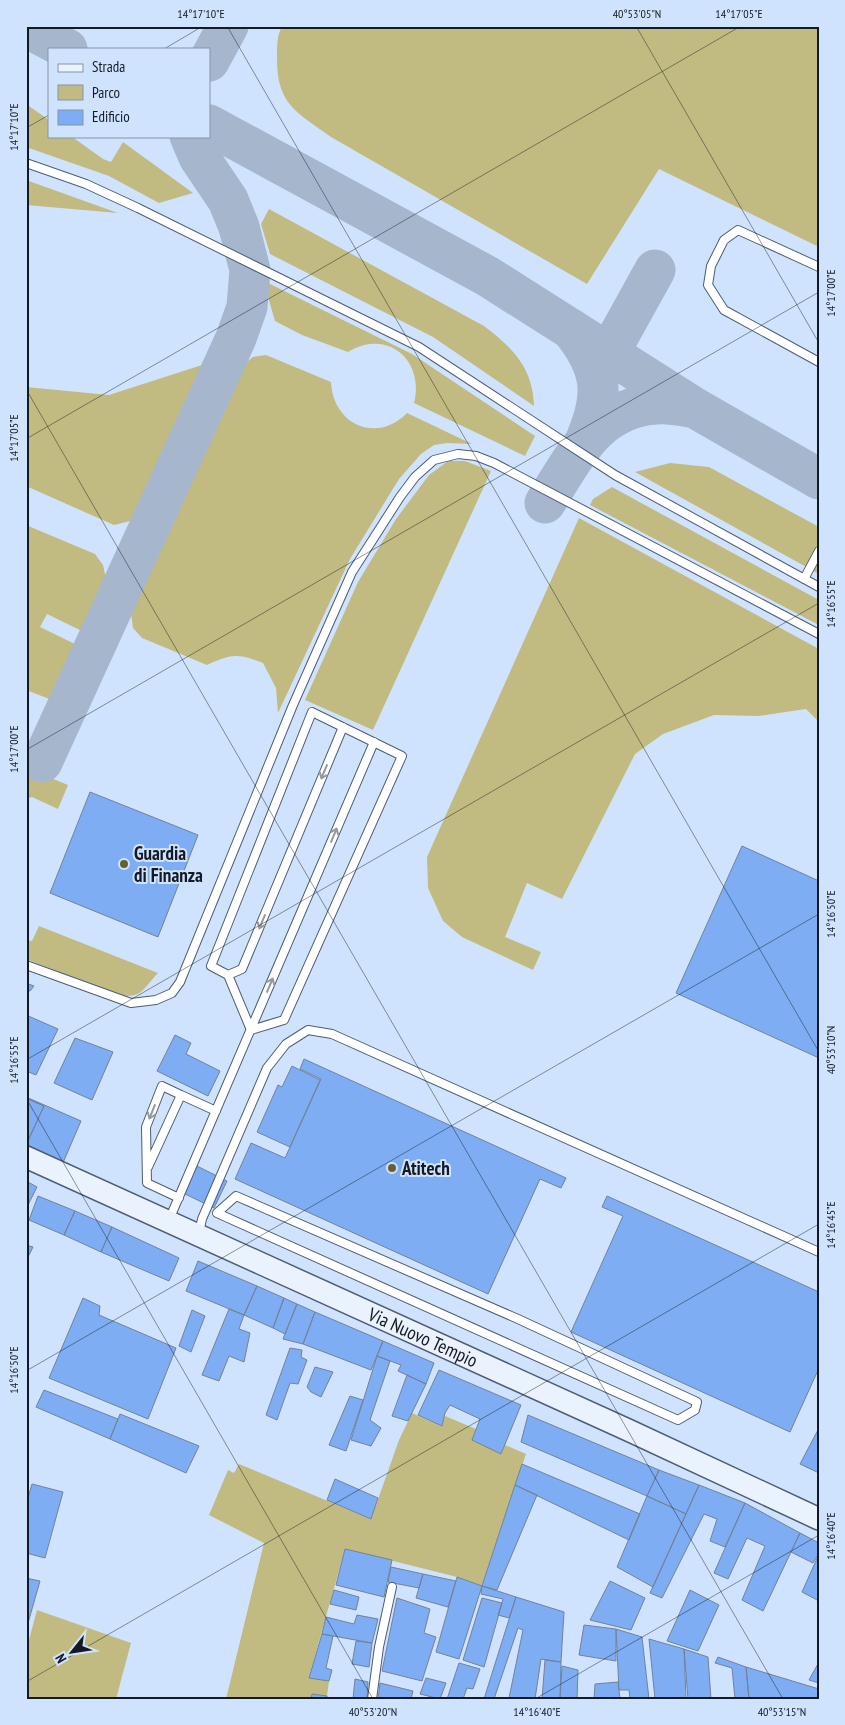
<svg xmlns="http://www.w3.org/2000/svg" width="845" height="1725" viewBox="0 0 845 1725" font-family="'PT Sans Narrow',sans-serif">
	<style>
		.green { fill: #c1bb81 }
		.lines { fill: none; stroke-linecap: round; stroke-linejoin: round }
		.taxiway { stroke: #a6b6cc; stroke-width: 41 }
		.building { fill: #7eadf3; stroke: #71829b }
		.lane-casing { stroke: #4d5d75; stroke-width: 10 }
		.secondary-casing { stroke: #4d5d75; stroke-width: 24 }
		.lane { stroke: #fff; stroke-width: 8 }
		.secondary { stroke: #eaf2fe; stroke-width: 21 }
		.oneway { stroke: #95989c }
		.ticks { fill: none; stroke: #141a24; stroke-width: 1; stroke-opacity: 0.45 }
		.poi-dot { fill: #65602c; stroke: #d0e3fe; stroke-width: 2 }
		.labels { text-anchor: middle; stroke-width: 4; stroke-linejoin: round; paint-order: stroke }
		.poi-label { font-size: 19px; font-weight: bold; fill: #141a24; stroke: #d0e3fe; text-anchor: start }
		.street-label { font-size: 19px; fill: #141a24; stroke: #d0e3fe }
		.neatline { fill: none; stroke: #141a24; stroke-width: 2 }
		.ticks-label { font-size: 12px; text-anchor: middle; fill: #141a24 }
	</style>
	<rect width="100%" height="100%" fill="#d0e3fe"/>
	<!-- green -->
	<path class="green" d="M282,26H819V247L659,169L587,284L331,137C296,112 276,104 277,56C277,45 277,36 282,26Z
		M26,104L49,120V136H71L103,159L111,162L123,142L193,193L159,203L109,176L26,147Z
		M26,180L118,213L26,205Z
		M269,209L484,326C513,348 533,368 534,406L433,337L270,254L261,224Z
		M268,283L412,354L535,436L525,456L414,403C425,360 387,328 348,352L302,335L275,321L268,297Z
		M266,355L331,382C333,425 377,444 407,413L472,444L447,443L434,445L421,454L399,479L350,559L278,713L276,688L263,663C237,653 232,654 207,665L142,638L133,628L131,613L244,364L253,357Z
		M202,365L134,520L114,525L26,486V387L109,395Z
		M448,461H465L491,471L373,730L305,700L358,582L396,519L429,475Z
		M670,463L709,467L819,527V574L635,472Z
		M612,487L819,600V625L590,505L593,499Z
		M579,518L819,649V722L806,709L758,716L714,715L663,734L635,754L562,899L527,883L505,937L541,952L533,970L462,937L443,921L428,888L427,857Z
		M26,525L95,554L103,565L106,579L84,632L47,614L40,627L77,645L52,700L26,690Z
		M26,768L68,785L58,809L32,797L26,799Z
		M39,926L158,973C142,990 142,999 117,995L26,959V940L32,941Z
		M412,1413L441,1426L445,1416L476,1429L472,1440L501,1454L505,1445L526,1454L482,1586L457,1577L345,1549L309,1677L329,1681L327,1696L312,1694L311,1699H226L264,1543L209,1515L228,1470L234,1473L239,1464L371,1519L399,1440Z
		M37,1610L131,1643L116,1699H26V1651Z"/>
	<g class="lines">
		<!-- taxiway -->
		<path class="taxiway" d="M26,27L67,49
			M209,61L228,26
			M209,125L487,276L695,408L819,479
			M571,329C604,370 605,396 584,444
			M609,353L655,270
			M545,503C574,458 596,407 657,404C670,403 683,406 695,408
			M42,762L236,338L247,307L250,270L239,227L228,200L199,157L190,136"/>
	</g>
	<!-- building -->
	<path class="building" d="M90,792L198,835L158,937L50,893Z
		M742,846L819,881V1058L676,993Z
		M26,983L34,986L30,991H26Z
		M26,1015L58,1029L36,1075L26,1071Z
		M175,1035L191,1043L186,1054L220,1071L208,1096L157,1071Z
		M75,1038L113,1052L92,1100L54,1083Z
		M304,1059L566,1178L561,1188L540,1179L488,1294L235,1179L251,1143L285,1158L321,1079L300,1069Z
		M292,1066L320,1080L290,1147L257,1132L278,1085L282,1087Z
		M26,1097L81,1121L62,1165L26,1148V1145L44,1106L26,1098Z
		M26,1098L44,1106L26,1145Z
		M197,1166L227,1181L214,1208L183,1193Z
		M28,1182L37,1187L26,1209V1184Z
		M38,1196L75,1211L64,1235L29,1220Z
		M607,1196L819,1292V1368L790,1432L571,1332L623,1216L602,1207Z
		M75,1211L112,1227L101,1252L64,1235Z
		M112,1227L179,1258L169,1281L101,1252Z
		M26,1245L33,1247L26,1261Z
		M198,1261L257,1286L244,1315L186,1291Z
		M257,1286L284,1298L273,1328L244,1315Z
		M83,1298L100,1306L99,1315L176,1348L148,1419L49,1378Z
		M284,1298L297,1304L285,1334L273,1328Z
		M297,1304L315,1312L303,1344L283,1339Z
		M229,1309L244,1315L239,1329L250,1333L244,1362L229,1356L219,1381L202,1375Z
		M192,1310L205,1316L191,1352L179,1346Z
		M315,1312L383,1341L371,1370L303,1344Z
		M383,1341L434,1363L426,1384L398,1371L401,1365L377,1356Z
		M290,1348L302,1350L301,1357L307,1360L298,1384L290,1383L277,1420L266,1415Z
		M377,1356L390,1361L370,1420L381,1428L371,1446L351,1440Z
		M315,1367L333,1372L321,1397L311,1392L307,1387Z
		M439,1370L521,1405L501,1454L472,1440L480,1419L450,1405L445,1413L442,1426L418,1415Z
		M407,1375L426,1384L408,1421L392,1416Z
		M44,1390L118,1419L110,1439L36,1407Z
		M350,1396L363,1400L346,1451L329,1445Z
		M120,1414L199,1446L186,1473L110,1439Z
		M528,1415L659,1470L647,1496L521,1442Z
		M819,1428V1473L800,1464Z
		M522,1464L640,1514L629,1540L515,1485Z
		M659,1470L699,1485L686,1514L647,1496Z
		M335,1479L378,1498L371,1519L327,1500Z
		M32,1484L63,1492L45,1558L26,1553V1505Z
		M515,1485L537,1495L497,1590L482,1586Z
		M699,1485L745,1503L725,1547L710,1541L717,1519L704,1514L662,1598L650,1593Z
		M647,1496L686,1514L653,1587L617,1567Z
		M745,1503L800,1533L763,1611L742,1600L765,1546L747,1538L728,1579L714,1573Z
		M800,1533L819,1543V1553L813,1563L791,1552Z
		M345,1549L392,1560L384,1597L336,1585Z
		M819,1554V1601L802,1592Z
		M391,1567L423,1574L419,1588L388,1582Z
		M423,1574L456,1581L448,1607L416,1598Z
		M457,1577L482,1586L459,1659L436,1652Z
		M26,1578L40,1581L26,1630Z
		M610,1581L645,1598L631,1630L590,1620Z
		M482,1586L516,1597L509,1618L498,1615L503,1599L481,1594Z
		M334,1590L359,1597L356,1610L330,1604Z
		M690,1590L719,1605L698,1651L667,1641Z
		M516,1597L564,1612L561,1662L541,1659L535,1699L509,1698L523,1630L518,1628L494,1699H484Z
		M397,1598L430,1609L424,1633L436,1637L422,1681L382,1671Z
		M482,1598L502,1603L484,1667L463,1660Z
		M357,1615L378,1619L372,1643L322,1634L326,1617L354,1624Z
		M584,1625L616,1629V1661L579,1655Z
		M616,1629L642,1637L649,1699H630L629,1690H619Z
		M322,1634L333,1636L326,1668L332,1670L329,1681L309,1678Z
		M649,1639L684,1649L686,1699H655Z
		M356,1641L372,1643L369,1667L352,1664Z
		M684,1649L708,1657L711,1699H688Z
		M718,1657L746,1667L749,1699H735L732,1668L715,1663Z
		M545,1660L561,1662L560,1699H542Z
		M819,1662V1683L809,1680Z
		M459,1663L480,1669L473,1689L467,1688L463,1699H447Z
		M562,1666L578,1670L577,1699H560Z
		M746,1667L819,1689V1699H749Z
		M426,1678L446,1683L440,1699L420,1694Z
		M355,1679L368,1682L367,1699H353Z
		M618,1682L620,1699H594L595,1684Z
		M380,1683L413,1691L411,1699H378Z
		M312,1694L327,1696V1699H311Z"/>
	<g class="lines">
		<defs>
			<path id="lane" d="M26,163L86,184L138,208L419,347L615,475L819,587
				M819,267L738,230L724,240L711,266L708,285L724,310L819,362
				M804,579L819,551
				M312,712L402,756L284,1020L251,1030L228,975L211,966Z
				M26,965L131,1003L156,1000L172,993L180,982L293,705L352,572L400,497L415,477L434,460L458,454L476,456L494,463L819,634
				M228,975L242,969L343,727
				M148,1167L181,1095L216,1111
				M236,1196L518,1319L697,1402L695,1410L678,1420L217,1213Z
				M179,1198L147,1183L146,1127L162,1086L181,1095
				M169,1220L374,742
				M199,1233L202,1219L267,1068L286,1044L308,1030L332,1034L819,1252
				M372,1699L379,1647L392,1587"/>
			<g id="secondary">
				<path id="s1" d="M26,1157L628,1430L819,1519"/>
			</g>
		</defs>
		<!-- lane casing -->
		<use href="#lane" class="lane-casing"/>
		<!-- secondary casing -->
		<use href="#secondary" class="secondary-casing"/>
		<!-- lane -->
		<use href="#lane" class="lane"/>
		<!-- secondary -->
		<use href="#secondary" class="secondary"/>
	</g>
	<!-- one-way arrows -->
	<defs><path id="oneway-shaft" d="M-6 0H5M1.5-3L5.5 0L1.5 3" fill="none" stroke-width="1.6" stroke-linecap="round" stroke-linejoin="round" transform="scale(1.25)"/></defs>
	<g class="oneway">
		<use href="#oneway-shaft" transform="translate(324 772) rotate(113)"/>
		<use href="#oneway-shaft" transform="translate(334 835) rotate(-67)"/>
		<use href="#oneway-shaft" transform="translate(262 922) rotate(113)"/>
		<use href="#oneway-shaft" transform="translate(270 985) rotate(-67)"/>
		<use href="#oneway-shaft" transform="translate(152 1112) rotate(112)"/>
	</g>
	<!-- ticks -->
	<path class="ticks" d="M227,26L819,1052M636,26L819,343M164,49L203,26M26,128L49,115M26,389L783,1699M26,439L741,26M26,750L819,292M26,1060L819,603M26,1098L373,1699M26,1371L819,914M26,1682L819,1224M535,1699L819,1535"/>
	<!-- markers -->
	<g class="poi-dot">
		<circle cx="124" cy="864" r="5"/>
		<circle cx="392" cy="1168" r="5"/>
	</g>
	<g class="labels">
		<!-- poi labels -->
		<g class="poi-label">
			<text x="134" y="860">Guardia<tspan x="134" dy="22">di Finanza</tspan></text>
			<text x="402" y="1175">Atitech</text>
		</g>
		<!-- street labels -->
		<g class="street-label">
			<text dy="7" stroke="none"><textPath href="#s1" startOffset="436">Via Nuovo Tempio</textPath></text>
		</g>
	</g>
	<!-- border -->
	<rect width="845" height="1725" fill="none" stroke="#d0e3fe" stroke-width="55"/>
	<!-- legend -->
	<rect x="48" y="48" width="162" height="90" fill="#d0e3fe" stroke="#8593a7"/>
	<rect x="58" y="64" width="25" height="8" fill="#eaf2fe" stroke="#8593a7"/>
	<text x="92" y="72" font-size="15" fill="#141a24">Strada</text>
	<rect x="58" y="85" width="25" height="15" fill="#c1bb81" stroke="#8593a7"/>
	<text x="92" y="98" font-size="15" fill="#141a24">Parco</text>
	<rect x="58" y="110" width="25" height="15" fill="#7eadf3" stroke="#8593a7"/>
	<text x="92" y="122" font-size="15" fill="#141a24">Edificio</text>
	<!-- north arrow -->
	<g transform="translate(72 1652) rotate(240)" stroke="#d0e3fe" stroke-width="4" paint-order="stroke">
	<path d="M0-4L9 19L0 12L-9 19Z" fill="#141a24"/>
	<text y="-8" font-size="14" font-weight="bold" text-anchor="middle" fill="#141a24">N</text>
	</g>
	<rect x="28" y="28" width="790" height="1670" class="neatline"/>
	<g class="ticks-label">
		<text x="201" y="18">14°17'10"E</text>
		<text x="637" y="18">40°53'05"N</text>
		<text x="739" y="18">14°17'05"E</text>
		<text transform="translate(14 127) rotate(-90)" y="4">14°17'10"E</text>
		<text transform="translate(831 293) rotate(-90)" y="4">14°17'00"E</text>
		<text transform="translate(14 438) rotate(-90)" y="4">14°17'05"E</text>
		<text transform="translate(831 604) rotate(-90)" y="4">14°16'55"E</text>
		<text transform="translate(14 749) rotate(-90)" y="4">14°17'00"E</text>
		<text transform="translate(831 914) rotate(-90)" y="4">14°16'50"E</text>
		<text transform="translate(831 1050) rotate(-90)" y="4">40°53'10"N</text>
		<text transform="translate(14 1060) rotate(-90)" y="4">14°16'55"E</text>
		<text transform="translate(831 1225) rotate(-90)" y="4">14°16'45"E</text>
		<text transform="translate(14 1370) rotate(-90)" y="4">14°16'50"E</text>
		<text transform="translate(831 1536) rotate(-90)" y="4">14°16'40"E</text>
		<text x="373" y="1716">40°53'20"N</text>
		<text x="537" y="1716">14°16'40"E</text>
		<text x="782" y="1716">40°53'15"N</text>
	</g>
</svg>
